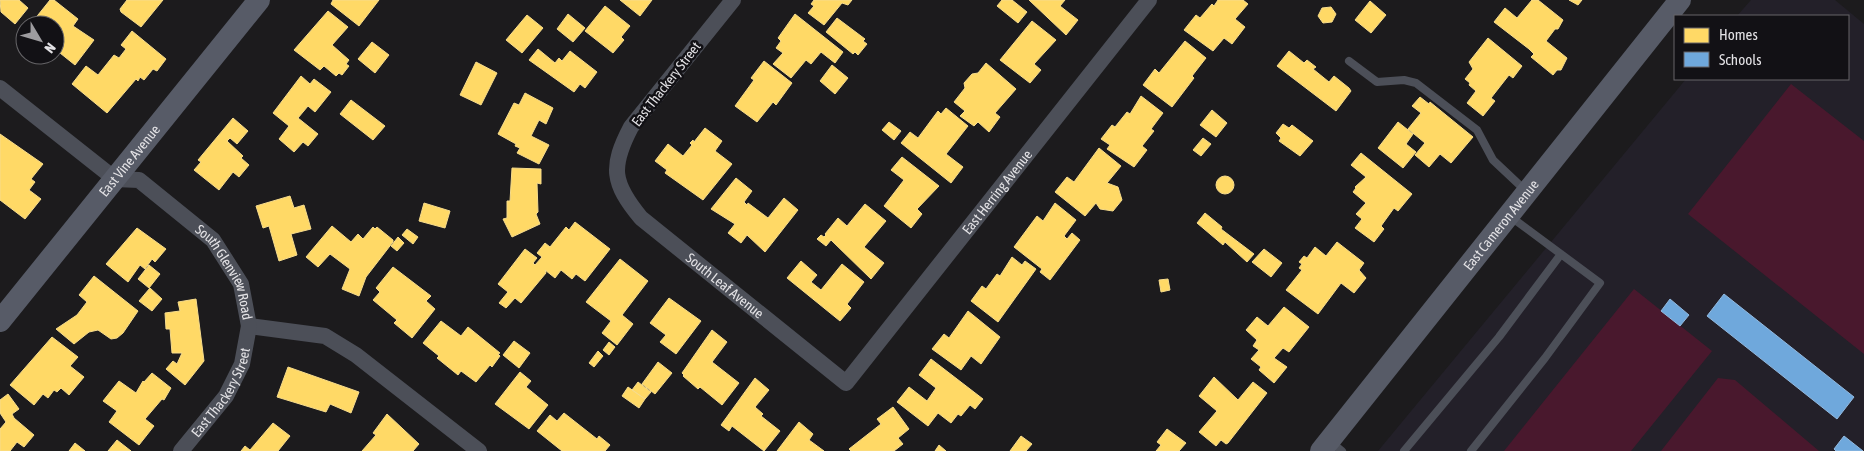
<svg xmlns="http://www.w3.org/2000/svg" width="1864" height="451" viewBox="0 0 1864 451" font-family="'Asap Condensed',sans-serif">
	<style>
		.built { fill: #232029 }
		.green { fill: #49182d }
		.homes { fill: #ffd966; stroke: #f7dc8c }
		.schools { fill: #6fa8dc; stroke: #92b9df }
		.lines { fill: none; stroke-linecap: round; stroke-linejoin: round }
		.lane { stroke: #4c4f58; stroke-width: 8 }
		.street { stroke: #4c4f58; stroke-width: 16 }
		.secondary { stroke: #575b67; stroke-width: 22 }
		.labels { text-anchor: middle; stroke-width: 5; stroke-linejoin: round; paint-order: stroke }
		.street-label { font-size: 14px; fill: #e3e2e5; stroke: #121115 }
	</style>
	<rect width="100%" height="100%" fill="#1c1b1d"/>
	<!-- built -->
	<path class="built" d="M1751,0H1835L1864,24V451H1378L1686,79H1848V16H1737Z"/>
	<!-- green -->
	<path class="green" d="M1791,84L1864,141V354L1688,214Z
		M1634,289L1712,351L1631,451H1504Z
		M1718,378L1735,380L1819,451H1661Z"/>
	<!-- homes -->
	<path class="homes" d="M0,0H19L28,8L15,24L1,12Z
		M50,0H54L78,19L73,26L94,40L75,65L55,49V25H30Z
		M127,0H163L141,27L121,12L120,9Z
		M333,0H379L359,26L331,4Z
		M620,0H652L640,16Z
		M814,0H852L848,5L842,3L824,25L808,13L814,6L811,4Z
		M1002,0H1012L1027,12L1018,23L997,6Z
		M1029,0H1065L1060,6L1078,20L1066,35Z
		M1218,0H1243L1248,4L1235,19L1245,27L1232,44L1224,38L1213,51L1184,30L1196,15L1200,18L1212,4L1214,6Z
		M1532,0H1538L1563,20L1558,29H1555L1546,41L1567,58L1561,70H1557L1553,75L1531,57L1534,54L1529,49L1494,22L1505,8L1517,18Z
		M1569,0H1582L1578,5Z
		M1370,1L1386,15L1371,33L1355,20Z
		M605,6L630,26L621,37L624,40L613,53L585,31Z
		M1331,7L1336,14L1332,22L1323,23L1318,16L1322,8Z
		M328,11L348,27L332,45L349,60L346,64L349,66L342,75L339,73L336,76L324,66L320,70L294,50Z
		M568,14L585,28L573,42L557,29Z
		M795,14L843,52L835,63L821,52L811,64L806,60L791,78L773,64L783,53L776,48L781,41L778,38Z
		M527,15L543,28L522,53L506,40Z
		M837,18L865,39L863,41L867,44L858,55L855,52L853,54L826,32Z
		M1032,21L1056,40L1034,64L1041,70L1030,83L1000,60Z
		M132,31L166,59L157,71L153,69L144,80L140,77L138,81L136,79L107,113L72,84L86,66L98,75L114,55L119,58L126,49L121,45Z
		M25,33V49L18,41Z
		M1488,38L1522,66L1513,78L1509,75L1491,98L1495,101L1483,116L1467,103L1476,91L1469,85L1470,83L1465,79L1473,69L1469,62Z
		M1185,41L1206,58L1192,76L1194,78L1172,107L1143,85L1155,69L1159,73Z
		M372,42L389,55L375,73L358,59Z
		M538,49L555,63L559,58L562,61L570,51L597,72L585,88L580,84L574,92L529,60Z
		M1289,51L1304,63L1307,60L1316,67L1313,69L1329,82L1334,76L1349,88L1351,91L1336,111L1277,66Z
		M764,61L792,83L776,105L773,102L757,122L735,106L754,80L751,78Z
		M476,62L497,73L481,105L460,95Z
		M986,63L1016,89L995,113L1000,117L989,132L978,122L974,126L960,116L965,111L954,102L965,88L964,83L972,74L978,73Z
		M832,65L848,78L835,94L820,81Z
		M301,76L310,84L314,79L331,92L315,112L308,106L298,118L318,134L308,146L303,142L294,152L279,139L289,126L273,113Z
		M525,93L553,108L546,124L539,120L531,136L549,145L539,164L517,153L520,148L515,146L516,144L498,134L514,103L519,105Z
		M1141,96L1163,113L1151,129L1154,131L1142,146L1147,150L1134,167L1107,149L1110,145L1101,139L1112,125L1115,127L1127,112L1130,114Z
		M1420,97L1429,104L1430,102L1473,137L1451,163L1440,154L1429,167L1415,155L1425,143L1408,129L1421,113L1412,106Z
		M351,100L385,126L373,140L340,114Z
		M946,108L968,126L946,154L963,167L951,183L901,143L910,132L918,138L938,111L941,114Z
		M1212,110L1227,123L1216,137L1200,125Z
		M233,118L248,131L237,144L230,138L227,141L243,156L241,158L249,165L239,177L233,172L219,190L194,170L201,162L198,160Z
		M889,122L901,131L894,140L882,130Z
		M1398,122L1413,134L1406,144L1416,152L1403,168L1378,148Z
		M1283,124L1289,128L1292,125L1313,141L1300,156L1279,141L1281,138L1276,133Z
		M705,128L722,141L715,151L732,164L703,200L665,173L667,170L655,161L668,144L683,156L692,145L690,143L693,140L694,142Z
		M0,134L43,164L31,179L35,182L29,190L41,199L25,219L0,200Z
		M1203,138L1211,144L1201,156L1193,150Z
		M1099,148L1121,166L1107,183L1118,187L1122,200L1113,211L1100,209L1096,203L1085,216L1055,192L1067,177L1074,182Z
		M1361,153L1412,194L1398,211L1394,208L1381,226L1384,229L1374,242L1355,228L1362,219L1356,214L1366,203L1353,192L1356,188L1355,187L1366,177L1351,165Z
		M902,157L939,186L917,209L922,214L911,228L884,206L904,180L891,170Z
		M512,168L541,169V184L537,183L538,212L536,214L540,224L512,237L503,219L507,218V201H510Z
		M1216 185a9 9 0 1 1 18 0a9 9 0 1 1-18 0Z
		M736,178L752,191L744,202L747,205L748,203L768,218L784,198L798,210L765,252L747,235L741,243L728,233L735,224L711,209Z
		M290,196L294,208L304,205L311,229L291,234L297,255L279,261L269,226L263,228L256,206Z
		M424,203L450,211L445,228L419,221Z
		M1055,203L1076,220L1064,236L1067,239L1072,233L1080,240L1050,280L1040,272L1042,269L1014,247L1037,216L1043,221Z
		M865,204L886,221L864,247L884,263L871,279L831,240L826,246L817,239L821,235L824,237L826,235L825,234L838,218L847,226Z
		M1205,213L1222,227L1221,229L1254,254L1247,262L1225,242L1223,245L1197,223Z
		M575,222L610,249L585,281L576,274L572,279L561,270L555,278L545,270L546,273L521,303L515,298L506,308L499,303L508,292L498,284L525,249L537,258L533,263L535,265L542,257L537,253L545,243L550,247L566,227L569,230Z
		M332,226L351,242L358,234L363,239L373,227L375,229L377,227L393,240V242L366,277L359,296L342,289L350,269L330,254L318,267L306,257Z
		M137,228L166,249L155,262L152,259L145,269L140,265L128,282L106,264Z
		M407,229L418,237L413,244L402,235Z
		M398,237L404,243L397,251L391,246Z
		M1337,242L1364,263L1359,270L1366,278L1354,293L1341,283L1318,314L1286,290L1302,270L1299,268L1302,264L1299,262L1304,256L1307,258L1315,247L1326,256Z
		M1264,249L1282,263L1271,277L1252,262Z
		M1012,257L1022,265L1025,261L1036,269L998,322L971,301L982,286L986,289L997,274L1000,276Z
		M620,259L648,281L622,315L633,324L617,345L602,333L611,321L586,302Z
		M801,261L817,275L811,282L821,290L842,264L864,282L847,304L851,308L840,321L787,278Z
		M149,265L160,274L149,288L138,279Z
		M393,267L431,296L426,301L435,309L412,338L394,323L397,320L373,300L380,292L376,288Z
		M94,276L138,311L123,333L117,338L111,339L98,330L89,332L74,344L56,329L77,315L87,302L79,295Z
		M1168,279L1170,290L1161,292L1159,280Z
		M150,288L162,299L152,311L139,301Z
		M669,298L701,321L676,354L660,342L666,335L650,323Z
		M196,299L204,361L185,385L166,369L173,361L177,364L182,353H172L170,329H166L165,313L180,311L178,302Z
		M1284,307L1309,327L1289,352L1283,348L1274,358L1287,367L1274,383L1259,370L1261,367L1251,359L1259,350L1253,346L1257,340L1246,330L1257,317L1268,326Z
		M968,311L1000,337L981,364L971,356L961,370L932,349L944,334L949,338Z
		M441,321L461,336L468,327L500,353L498,354L500,356L492,367L490,365L476,382L461,371L458,375L437,358L439,356L423,343Z
		M712,330L727,342L712,362L739,383L722,405L700,387L698,389L683,376L684,375L682,373Z
		M52,337L78,357L70,366L84,377L69,395L61,388L57,392L54,390L48,398L43,394L34,405L10,385Z
		M514,341L530,353L519,368L503,355Z
		M609,342L615,347L609,355L603,350Z
		M598,351L603,356L594,367L589,363Z
		M931,359L983,399L975,409L970,405L961,416L958,414L951,423L938,413L928,426L897,402L909,387L927,401L936,388L919,375Z
		M658,362L672,373L655,394L642,384Z
		M288,367L359,392L351,413L330,404L326,412L277,397Z
		M520,372L531,381L526,387L548,405L529,429L495,404Z
		M152,373L171,388L164,400L162,399L145,419L154,426L139,445L109,422L117,411L103,401L119,381L136,393L143,381L144,382Z
		M1214,377L1238,400L1253,382L1267,393L1228,443L1226,444L1221,440L1216,446L1199,432L1217,411L1199,396Z
		M755,378L769,390L755,407L763,414L761,416L780,431L764,451L732,426L729,431L721,425Z
		M638,382L651,392L645,399L632,390Z
		M628,387L645,399L639,408L622,396Z
		M8,394L19,409L12,414L14,418L34,435L24,447L17,442L10,451H0V429L6,422L0,413V400Z
		M893,407L909,429L898,438L903,444L894,451H851L849,449L881,424L877,419Z
		M564,413L597,439L599,436L610,445L605,451H562L537,431L550,415L557,421Z
		M387,414L419,444L413,451H362L376,435L373,433Z
		M799,422L813,434L809,440L824,451H777Z
		M273,423L290,436L278,451H241L245,446L250,450Z
		M1167,429L1186,443L1179,451H1156L1161,445L1157,442Z
		M1021,436L1032,444L1026,451H1010Z
		M117,440L131,451H108Z
		M75,443L85,451H69Z
		M939,445L946,451H935Z"/>
	<!-- schools -->
	<path class="schools" d="M1724,294L1854,397L1837,419L1707,316Z
		M1670,299L1689,315L1680,326L1661,311Z
		M1844,436L1863,451H1836L1834,449Z"/>
	<g class="lines">
		<!-- lane -->
		<path class="lane" d="M1349,61L1377,82L1404,80L1416,83L1477,130L1493,160L1526,191
			M1331,442L1342,451
			M1404,451L1499,337L1561,254
			M1471,451L1545,358L1600,283L1511,217"/>
		<!-- street -->
		<g class="street">
			<path id="s1" d="M733,0L631,127C610,167 612,183 641,218L846,383L1149,0"/>
			<path id="s2" d="M0,88L115,179L139,180L213,240L241,284L249,326L325,336L356,355L479,451"/>
			<path id="s3" d="M181,451L226,396L242,364L249,326"/>
		</g>
		<!-- secondary -->
		<g class="secondary">
			<path id="s4" d="M0,321L259,0"/>
			<path id="s5" d="M1321,451L1680,0"/>
		</g>
	</g>
	<g class="labels">
		<!-- street labels -->
		<g class="street-label">
			<text transform="translate(666 84) rotate(-52)" y="5">East Thackery Street</text>
			<text dy="5" stroke="none"><textPath href="#s4" startOffset="206">East Vine Avenue</textPath></text>
			<text dy="5" stroke="none"><textPath href="#s1" startOffset="770">East Herring Avenue</textPath></text>
			<text dy="5" stroke="none"><textPath href="#s5" startOffset="289">East Cameron Avenue</textPath></text>
			<text dy="5" stroke="none"><textPath href="#s2" startOffset="300">South Glenview Road</textPath></text>
			<text dy="5" stroke="none"><textPath href="#s1" startOffset="371">South Leaf Avenue</textPath></text>
			<text dy="5" stroke="none"><textPath href="#s3" startOffset="72">East Thackery Street</textPath></text>
		</g>
	</g>
	<!-- legend -->
	<rect x="1674" y="15" width="175" height="65" fill="#121115" stroke="#666568"/>
	<rect x="1684" y="28" width="25" height="15" fill="#ffd966" stroke="#666568"/>
	<text x="1719" y="40" font-size="15" fill="#e3e2e5">Homes</text>
	<rect x="1684" y="52" width="25" height="15" fill="#6fa8dc" stroke="#666568"/>
	<text x="1719" y="65" font-size="15" fill="#e3e2e5">Schools</text>
	<!-- north arrow -->
	<g transform="translate(40 40) rotate(128)"><circle r="24" fill="#121115" stroke="#666568"/>
	<path d="M0-4L9 19L0 12L-9 19Z" fill="#9d9c9f"/>
	<text y="-8" font-size="14" font-weight="bold" text-anchor="middle" fill="#e3e2e5">N</text>
	</g>
</svg>
